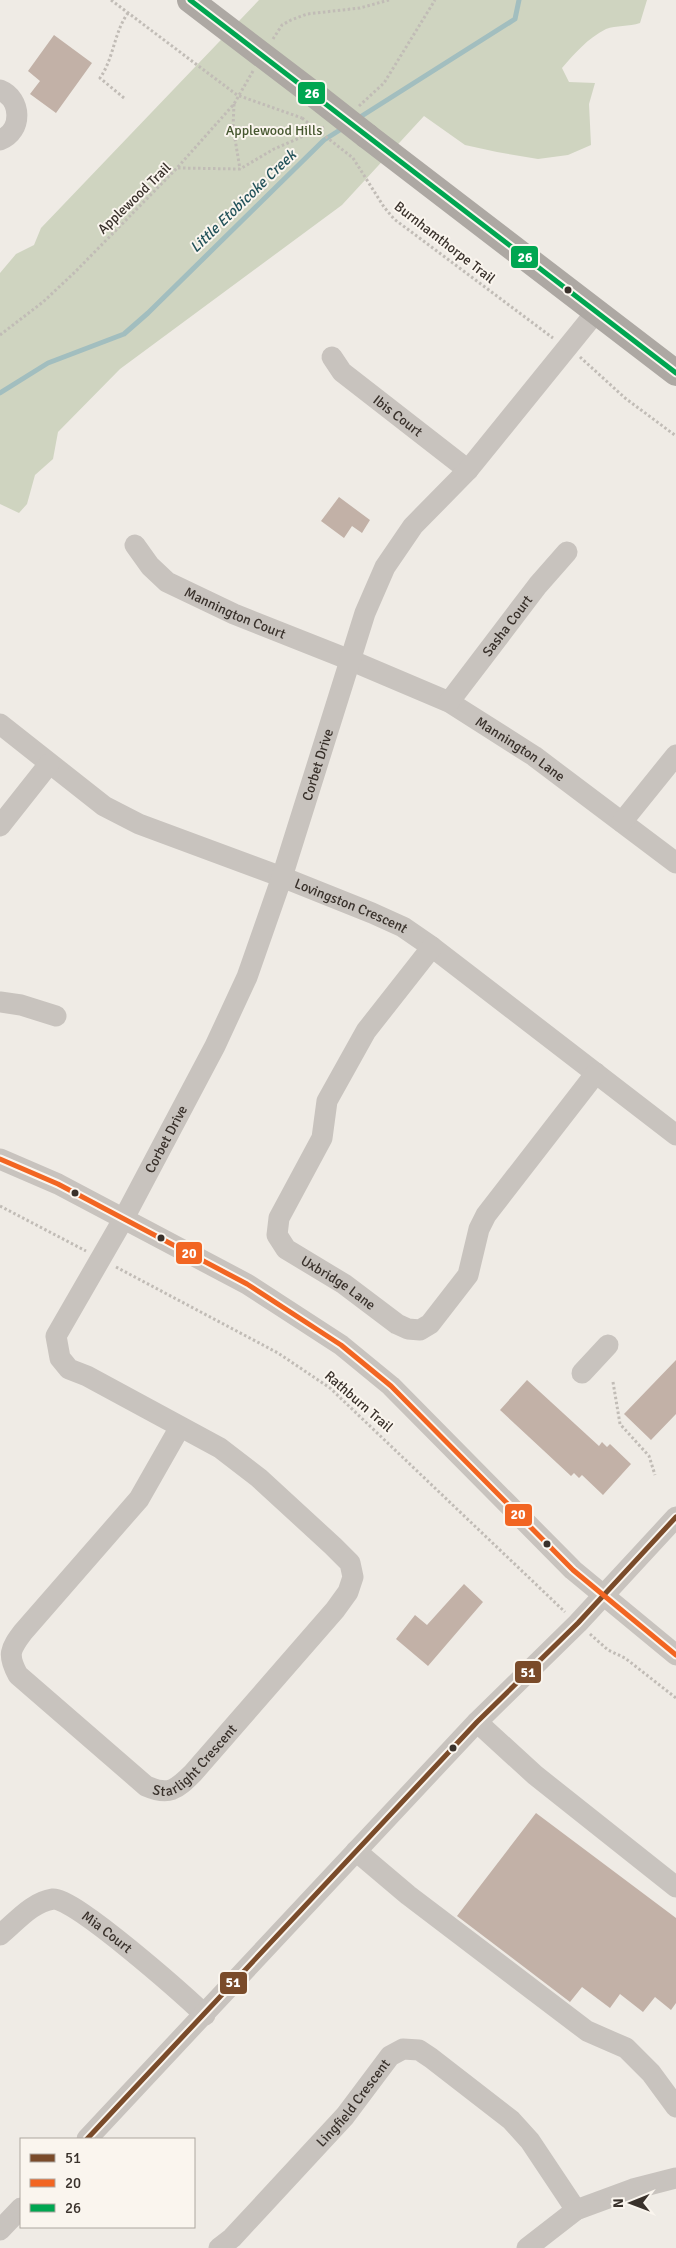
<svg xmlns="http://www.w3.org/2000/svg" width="676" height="2248" viewBox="0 0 676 2248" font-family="Signika,sans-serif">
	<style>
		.green { fill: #cfd4c0 }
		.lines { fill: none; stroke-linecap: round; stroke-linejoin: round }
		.stream { stroke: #a2bebf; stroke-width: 5 }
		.building { fill: #c2b1a7 }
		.path { stroke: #c1bcb6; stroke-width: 3; stroke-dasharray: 2.5 2.5; stroke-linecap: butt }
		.minor { stroke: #c8c3be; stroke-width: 21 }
		.major { stroke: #ada8a3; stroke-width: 26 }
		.path-bridge { stroke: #c1bcb6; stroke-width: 3; stroke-dasharray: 2.5 2.5; stroke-linecap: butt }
		.major-bridge { stroke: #ada8a3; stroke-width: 26 }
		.bus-1-casing { stroke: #faf5ee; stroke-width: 9 }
		.bus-2-casing { stroke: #faf5ee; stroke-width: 9 }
		.bus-3-casing { stroke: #faf5ee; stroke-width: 9 }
		.bus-1 { stroke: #7a4b2a; stroke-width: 5 }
		.bus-2 { stroke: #f26522; stroke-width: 5 }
		.bus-3 { stroke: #00a651; stroke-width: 5 }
		.bus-dot { fill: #39312b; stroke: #faf5ee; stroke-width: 2 }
		.labels { text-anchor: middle; stroke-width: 4; stroke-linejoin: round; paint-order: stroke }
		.park-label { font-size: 14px; fill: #465730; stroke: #faf5ee }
		.street-label { font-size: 14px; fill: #39312b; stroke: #faf5ee }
		.water-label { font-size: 15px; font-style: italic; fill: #22525a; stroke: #faf5ee }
		.line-badge { stroke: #faf5ee; stroke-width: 2 }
		.badge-label { font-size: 14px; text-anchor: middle; font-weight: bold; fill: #fff }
	</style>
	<rect width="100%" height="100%" fill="#efebe5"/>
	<!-- green -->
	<path class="green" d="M259,0H647L640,23C629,27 616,25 606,29C588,38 574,54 562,68L569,82L595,83L589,104L591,145L568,155L538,159L497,152L465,145L424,116L342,205L120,369L58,432L53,459L35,475L27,504L19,513L0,504V273L16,254L34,245L41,228Z"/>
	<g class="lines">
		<!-- stream -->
		<path class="stream" d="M357,119L515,19L519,0
			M0,393L48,363L124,334L148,313L324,140L343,128"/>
	</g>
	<!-- building -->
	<path class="building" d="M54,35L92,63L56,113L30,94L40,81L28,71Z
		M339,497L370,520L362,533L352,526L344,538L321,521Z
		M676,1360V1414L651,1440L624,1414Z
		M527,1380L599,1446L602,1442L607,1447L610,1444L631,1464L603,1495L582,1475L579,1478L574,1473L571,1476L500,1410Z
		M464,1584L483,1602L428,1666L396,1639L415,1615L427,1625Z
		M536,1813L676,1918V2003L671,2010L655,1997L643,2012L620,1994L610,2008L582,1987L570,2002L457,1916Z"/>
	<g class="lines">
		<!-- path -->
		<path class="path" d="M111,0L237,95L302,118
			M273,39L282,25L291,20L307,14L360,8L389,0
			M124,98L100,78C114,58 114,32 128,13
			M234,104L233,127L240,169
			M359,106L384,83L435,0
			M353,158L384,207L394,219L553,338
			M178,168L240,169L274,149L324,127
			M0,335L43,302L75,272L177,168L234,104L253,71
			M580,357L625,398L676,436
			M0,1206L86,1251
			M116,1267L278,1353L330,1388L565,1612
			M613,1382L620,1424L649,1456L655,1475
			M590,1634L608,1650L625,1658L676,1698"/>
		<!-- minor -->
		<g class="minor">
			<path d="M0,90C22,99 23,131 0,140"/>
			<path id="s1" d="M332,357L342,372L468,470"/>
			<path id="s2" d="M135,545L150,566L167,582L234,614L350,660L449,702L534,756L676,863"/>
			<path id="s3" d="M449,702L538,585L567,552"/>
			<path id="s4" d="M0,724L104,806L139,824L282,877L372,913L403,927L432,947L676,1135"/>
			<path d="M622,822L676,755"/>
			<path d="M0,826L49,764"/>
			<path id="s5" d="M432,947L366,1031L327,1101L322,1138L279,1218L277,1235L286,1249L344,1284L397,1324L408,1329L420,1330L430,1324L468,1275L479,1229L486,1215L596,1073"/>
			<path d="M0,1002L21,1005L56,1016"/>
			<path d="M0,1159L58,1184L247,1284L341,1345L391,1386L573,1570L676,1655"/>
			<path d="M582,1373L608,1345"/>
			<path id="s6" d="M180,1427L139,1499L23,1632C10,1649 7,1655 18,1675L146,1786C169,1796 176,1790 193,1773L335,1610L348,1592L353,1577L350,1563L333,1546L259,1478L220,1448L87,1376L69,1369L60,1358L56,1336L124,1218L215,1046L247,977L282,877L365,613L385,567L413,526L468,470L596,312"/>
			<path d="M477,1722L535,1775L676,1887"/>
			<path d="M356,1851L408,1895L587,2031L626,2048L651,2073L676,2107"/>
			<path id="s7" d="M0,1935C16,1922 32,1902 53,1899C74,1897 185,1996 205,2015"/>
			<path d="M87,2139L477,1722L578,1623L676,1517"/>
			<path d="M0,2230L21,2208"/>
			<path id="s8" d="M219,2248L232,2238L345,2116L390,2056L403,2049L419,2050L431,2058L511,2120L530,2141L576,2210"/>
			<path d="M527,2248L576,2210L633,2189L676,2178"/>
		</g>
		<!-- major -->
		<path class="major" d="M190,0L316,96
			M367,136L676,373"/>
		<!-- path-bridge -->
		<path class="path-bridge" d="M302,118L353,158"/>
		<!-- major-bridge -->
		<path class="major-bridge" d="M316,96L367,136"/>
		<defs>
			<path id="bus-1" d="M87,2139L477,1722L578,1623L676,1517"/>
			<path id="bus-2" d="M0,1159L58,1184L247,1284L341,1345L391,1386L573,1570L676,1655"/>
			<path id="bus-3" d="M190,0L676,373"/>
		</defs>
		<!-- bus-1 casing -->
		<use href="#bus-1" class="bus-1-casing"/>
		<!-- bus-2 casing -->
		<use href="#bus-2" class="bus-2-casing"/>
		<!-- bus-3 casing -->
		<use href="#bus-3" class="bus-3-casing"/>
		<!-- bus-1 -->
		<use href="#bus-1" class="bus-1"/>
		<!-- bus-2 -->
		<use href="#bus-2" class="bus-2"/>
		<!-- bus-3 -->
		<use href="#bus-3" class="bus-3"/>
	</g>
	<!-- markers -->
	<g class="bus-dot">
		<circle cx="568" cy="290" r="4.5"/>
		<circle cx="75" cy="1193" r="4.5"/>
		<circle cx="161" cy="1238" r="4.5"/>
		<circle cx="547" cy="1544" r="4.5"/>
		<circle cx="453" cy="1748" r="4.5"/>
	</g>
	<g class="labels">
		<!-- park labels -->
		<g class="park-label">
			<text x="274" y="135">Applewood Hills</text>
		</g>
		<!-- street labels -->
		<g class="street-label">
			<text transform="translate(134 198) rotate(-44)" y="5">Applewood Trail</text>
			<text transform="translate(445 242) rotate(38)" y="5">Burnhamthorpe Trail</text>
			<text dy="5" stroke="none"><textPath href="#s1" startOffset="89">Ibis Court</textPath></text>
			<text dy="5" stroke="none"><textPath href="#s2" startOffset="124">Mannington Court</textPath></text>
			<text dy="5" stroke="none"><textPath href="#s3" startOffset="96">Sasha Court</textPath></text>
			<text dy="5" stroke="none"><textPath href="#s2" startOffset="441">Mannington Lane</textPath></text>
			<text dy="5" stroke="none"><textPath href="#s6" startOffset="1810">Corbet Drive</textPath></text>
			<text dy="5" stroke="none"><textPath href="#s4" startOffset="399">Lovingston Crescent</textPath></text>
			<text dy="5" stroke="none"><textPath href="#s6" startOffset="1405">Corbet Drive</textPath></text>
			<text dy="5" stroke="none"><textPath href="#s5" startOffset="411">Uxbridge Lane</textPath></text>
			<text transform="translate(359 1401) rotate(41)" y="5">Rathburn Trail</text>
			<text dy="5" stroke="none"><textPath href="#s6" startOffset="538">Starlight Crescent</textPath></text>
			<text dy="5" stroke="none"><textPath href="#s7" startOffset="129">Mia Court</textPath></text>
			<text dy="5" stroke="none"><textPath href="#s8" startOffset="198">Lingfield Crescent</textPath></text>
		</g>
		<!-- water labels -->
		<g class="water-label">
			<text transform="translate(243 201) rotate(-44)" y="5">Little Etobicoke Creek</text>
		</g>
	</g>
	<g class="line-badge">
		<rect x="297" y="81" width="29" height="24" rx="5" fill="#00a651"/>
		<rect x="510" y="245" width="29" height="24" rx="5" fill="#00a651"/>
		<rect x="175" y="1241" width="28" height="24" rx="5" fill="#f26522"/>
		<rect x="504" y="1503" width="29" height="24" rx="5" fill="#f26522"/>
		<rect x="514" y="1660" width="28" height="24" rx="5" fill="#7a4b2a"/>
		<rect x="219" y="1971" width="29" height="24" rx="5" fill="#7a4b2a"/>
	</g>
	<g class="badge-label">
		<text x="312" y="98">26</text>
		<text x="525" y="262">26</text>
		<text x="189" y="1258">20</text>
		<text x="518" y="1519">20</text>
		<text x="528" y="1677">51</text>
		<text x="233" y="1987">51</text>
	</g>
	<!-- legend -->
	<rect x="20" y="2138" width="175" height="90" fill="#faf5ee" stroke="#ada7a0"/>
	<rect x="30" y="2154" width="25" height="8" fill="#7a4b2a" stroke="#ada7a0"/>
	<text x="65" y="2163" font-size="15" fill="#39312b">51</text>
	<rect x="30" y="2179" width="25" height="8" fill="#f26522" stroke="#ada7a0"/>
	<text x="65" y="2188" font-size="15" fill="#39312b">20</text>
	<rect x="30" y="2204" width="25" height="8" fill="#00a651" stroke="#ada7a0"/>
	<text x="65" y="2213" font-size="15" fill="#39312b">26</text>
	<!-- north arrow -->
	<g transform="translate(631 2203) rotate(269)" stroke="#faf5ee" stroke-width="4" paint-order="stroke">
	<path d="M0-4L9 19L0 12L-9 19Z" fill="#39312b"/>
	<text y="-8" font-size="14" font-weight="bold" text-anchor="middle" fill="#39312b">N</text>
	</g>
</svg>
